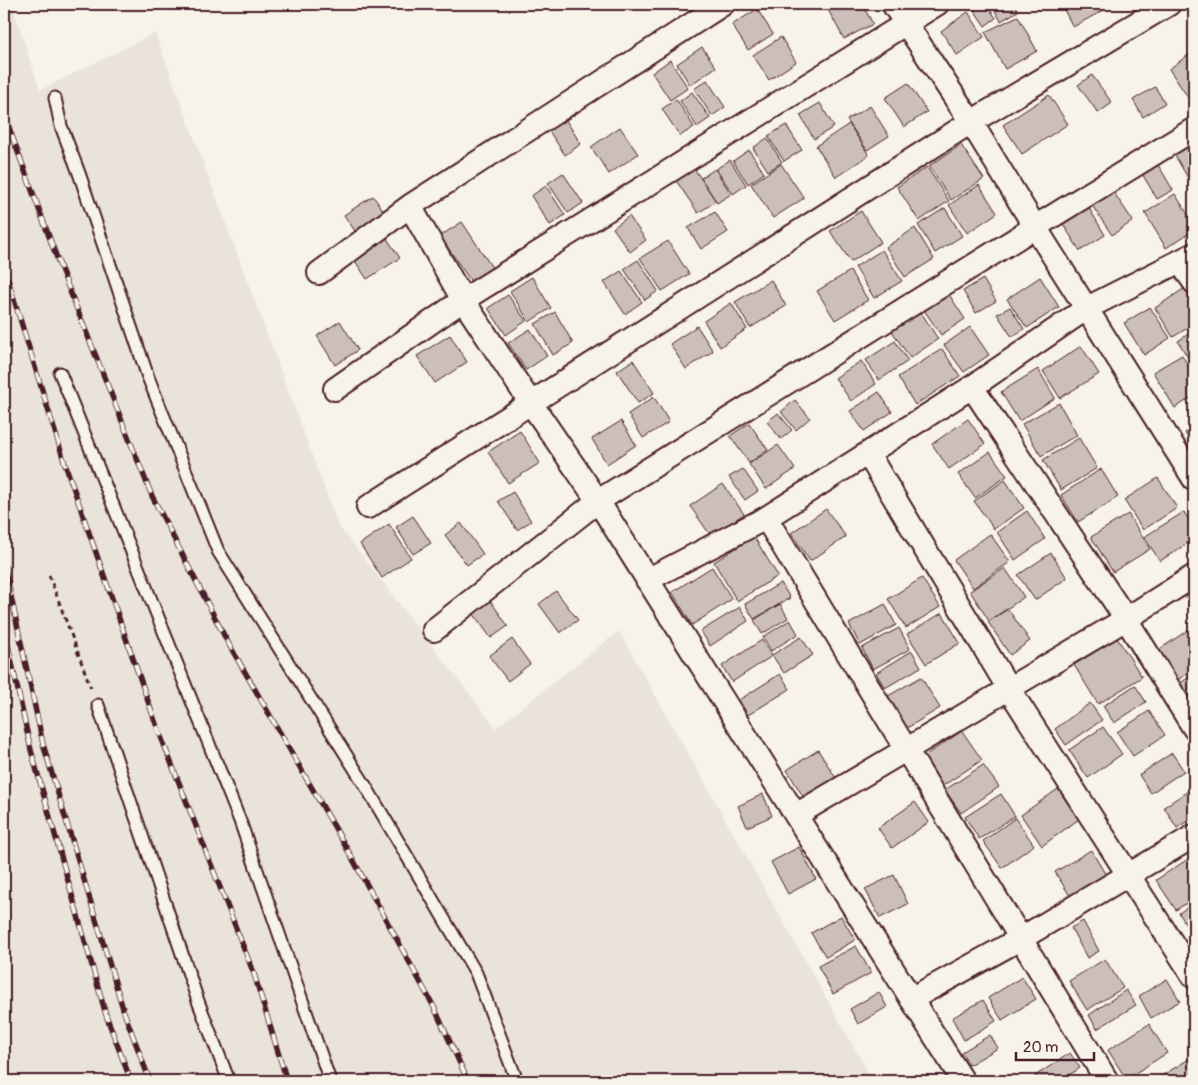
<svg xmlns="http://www.w3.org/2000/svg" width="1198" height="1085" viewBox="0 0 1198 1085" font-family="Pangolin,sans-serif">
	<style>
		.built { fill: #eae3da }
		.building { fill: #ccbfb9; stroke: #4a1f2b }
		.lines { fill: none; stroke-linecap: round; stroke-linejoin: round }
		.service-casing { stroke: #4a1f2b; stroke-width: 15 }
		.minor-casing { stroke: #4a1f2b; stroke-width: 26 }
		.path { stroke: #4a1f2b; stroke-width: 3; stroke-dasharray: 5 4; stroke-linecap: butt }
		.service { stroke: #f7f3e8; stroke-width: 11 }
		.minor { stroke: #f7f3e8; stroke-width: 22 }
		.rail-casing { stroke: #4a1f2b; stroke-width: 5.5 }
		.rail { stroke: #f7f3e8; stroke-width: 4; stroke-dasharray: 11; stroke-linecap: butt }
	</style>
	<rect width="100%" height="100%" fill="#f7f3e8"/>
	<filter id="ink" filterUnits="userSpaceOnUse"><feTurbulence type="fractalNoise" baseFrequency=".02" numOctaves="2"/><feDisplacementMap in="SourceGraphic" scale="10" xChannelSelector="R" yChannelSelector="G"/><feConvolveMatrix kernelMatrix="1 2 1 2 8 2 1 2 1" color-interpolation-filters="sRGB"/></filter>
	<g filter="url(#ink)">
		<!-- built -->
		<path class="built" d="M4,4H12L40,90L155,33L338,525L496,728L619,631L873,1081H4Z"/>
		<!-- building -->
		<path class="building" d="M830,4H862L873,24L844,39L826,6Z
			M970,4H986L996,18L985,26Z
			M991,4H1014L1018,11L1001,21Z
			M1061,4H1107L1109,7L1073,27Z
			M757,9L773,34L748,50L732,25Z
			M968,12L984,37L957,55L941,31Z
			M1018,16L1037,51L1005,69L985,32Z
			M781,37L796,62L769,80L753,55Z
			M702,47L716,67L690,85L677,64Z
			M1194,51V96L1189,99L1169,69Z
			M670,60L688,88L670,100L652,73Z
			M1092,75L1112,103L1098,113L1078,85Z
			M707,80L725,107L712,116L694,89Z
			M908,83L927,112L904,127L885,98Z
			M1155,87L1165,103L1143,117L1133,100Z
			M692,92L710,118L697,127L680,101Z
			M1049,95L1068,124L1022,154L1003,125Z
			M676,99L694,127L680,136L662,109Z
			M820,103L834,127L814,139L800,115Z
			M870,106L889,136L867,150L847,120Z
			M562,114L581,144L565,155L545,125Z
			M849,124L869,155L836,177L816,146Z
			M786,125L802,150L784,161L768,136Z
			M620,127L638,154L609,174L591,147Z
			M767,138L782,162L768,171L753,148Z
			M1192,143L1194,148V181L1191,183L1174,154Z
			M961,145L984,179L951,200L929,166Z
			M749,150L764,173L748,184L733,161Z
			M730,160L746,185L733,194L716,169Z
			M1157,163L1173,190L1157,199L1141,172Z
			M691,164L716,201L698,213L673,176Z
			M781,164L804,198L773,218L751,184Z
			M927,167L949,201L919,221L897,187Z
			M715,169L731,194L717,203L701,178Z
			M563,173L583,203L568,213L548,183Z
			M979,185L997,213L967,233L949,205Z
			M546,186L565,215L550,225L531,196Z
			M1110,187L1133,221L1112,235L1089,201Z
			M1175,194L1194,224V230L1166,248L1145,213Z
			M373,196L384,212L355,231L344,215Z
			M945,208L962,236L935,253L918,225Z
			M1089,208L1105,235L1080,251L1063,224Z
			M861,211L881,242L851,262L830,231Z
			M715,212L728,232L701,249L688,228Z
			M629,216L646,240L630,252L613,228Z
			M462,222L493,269L472,283L440,236Z
			M915,228L934,259L905,277L886,247Z
			M386,237L400,258L367,279L353,258Z
			M668,241L689,274L662,291L640,258Z
			M882,250L902,281L874,298L855,267Z
			M638,260L658,291L645,300L624,269Z
			M621,271L642,302L625,314L604,282Z
			M850,271L868,300L835,320L817,291Z
			M532,277L551,308L529,322L510,291Z
			M1040,277L1059,307L1027,328L1007,299Z
			M983,279L996,301L976,313L963,291Z
			M771,280L786,306L750,328L735,302Z
			M1185,288L1194,302V324L1173,337L1155,308Z
			M948,293L965,319L941,335L924,310Z
			M508,295L526,321L506,335L488,308Z
			M731,303L747,329L720,347L704,321Z
			M917,306L938,339L910,358L888,325Z
			M1010,307L1024,329L1012,337L997,314Z
			M1150,307L1170,338L1144,355L1124,323Z
			M555,312L573,343L553,355L535,324Z
			M340,321L358,350L335,365L317,336Z
			M697,326L713,351L686,369L670,344Z
			M970,327L989,355L964,372L944,345Z
			M530,329L547,356L526,370L508,343Z
			M1194,330V368L1178,341Z
			M450,335L467,362L435,383L417,356Z
			M895,341L908,361L879,380L866,360Z
			M1081,346L1099,374L1060,398L1043,371Z
			M942,349L960,376L915,405L898,377Z
			M1182,355L1194,376V396L1175,408L1153,372Z
			M633,360L654,393L638,403L617,371Z
			M861,361L876,384L851,401L835,378Z
			M1038,369L1055,398L1019,421L1001,392Z
			M879,392L892,412L864,431L850,411Z
			M654,397L669,422L643,438L628,414Z
			M795,400L810,418L796,430L781,412Z
			M1059,403L1077,435L1041,456L1022,424Z
			M778,413L792,430L781,439L767,422Z
			M968,419L985,444L949,469L932,444Z
			M621,421L636,445L607,464L592,439Z
			M749,423L768,450L749,463L730,436Z
			M1194,427V448L1185,433Z
			M520,431L540,463L508,483L488,452Z
			M1079,438L1097,468L1061,490L1043,460Z
			M778,445L795,469L766,489L749,464Z
			M990,452L1007,476L975,498L958,474Z
			M743,469L758,491L745,500L729,477Z
			M1101,469L1118,497L1078,522L1061,495Z
			M1158,478L1177,508L1143,530L1124,500Z
			M1005,480L1024,508L994,529L974,501Z
			M723,484L744,514L711,536L690,506Z
			M513,492L531,521L517,530L498,501Z
			M826,509L846,537L810,561L791,533Z
			M1027,511L1045,539L1015,560L997,532Z
			M1184,512L1194,529V539L1160,561L1144,537Z
			M1128,514L1150,549L1113,572L1091,537Z
			M413,516L431,543L413,554L396,527Z
			M461,523L483,554L467,565L445,535Z
			M389,524L411,558L382,578L360,544Z
			M990,534L1010,562L973,588L954,560Z
			M754,537L778,576L737,601L714,562Z
			M1051,553L1067,578L1035,600L1018,575Z
			M712,567L732,599L692,625L672,592Z
			M1005,568L1024,597L989,621L970,591Z
			M922,578L940,607L906,628L888,599Z
			M781,583L790,598L754,619L745,604Z
			M556,591L578,620L560,633L539,604Z
			M487,596L508,626L491,638L470,609Z
			M780,604L788,618L762,634L754,620Z
			M885,604L896,625L860,645L849,624Z
			M740,607L748,621L710,646L701,631Z
			M1008,609L1030,641L1010,655L988,622Z
			M942,613L960,643L926,664L907,634Z
			M790,620L798,634L771,651L763,637Z
			M1194,626V669L1176,681L1157,651Z
			M899,628L910,649L873,669L862,648Z
			M801,637L813,655L784,673L772,655Z
			M1117,638L1142,677L1098,704L1074,665Z
			M512,639L530,664L508,681L489,656Z
			M762,640L772,656L732,682L722,666Z
			M912,651L921,667L885,688L876,673Z
			M780,674L790,689L748,715L739,700Z
			M1194,674V708L1179,684Z
			M921,677L940,708L907,728L888,696Z
			M1135,685L1146,702L1114,723L1103,706Z
			M1090,703L1102,720L1066,745L1055,729Z
			M1149,711L1165,735L1133,756L1117,732Z
			M1103,727L1122,754L1088,778L1069,750Z
			M962,731L982,760L941,787L921,758Z
			M818,750L836,778L804,798L787,770Z
			M1172,753L1184,771L1151,793L1139,775Z
			M983,765L999,787L961,813L945,790Z
			M1194,787V816L1177,828L1164,807Z
			M1058,789L1079,819L1042,846L1021,815Z
			M763,794L772,816L747,827L738,806Z
			M1001,794L1015,816L979,839L965,817Z
			M915,802L929,822L892,848L878,828Z
			M1015,818L1034,845L1002,868L983,841Z
			M799,847L816,879L788,894L771,862Z
			M1091,850L1107,877L1072,899L1055,872Z
			M1191,857L1194,861V898L1176,910L1156,880Z
			M894,875L908,904L880,918L865,889Z
			M1194,903V937L1179,913Z
			M841,916L855,940L826,957L811,933Z
			M1083,921L1099,951L1087,958L1071,928Z
			M856,946L871,973L833,994L818,966Z
			M1105,959L1123,988L1087,1010L1069,981Z
			M1022,977L1036,999L1002,1020L988,998Z
			M1167,979L1180,1001L1151,1018L1139,996Z
			M1126,990L1136,1005L1097,1029L1089,1015Z
			M879,992L887,1007L858,1024L850,1009Z
			M983,1000L996,1021L964,1040L952,1018Z
			M1149,1024L1167,1053L1126,1079L1108,1050Z
			M990,1035L998,1048L969,1065L962,1052Z
			M1070,1053L1080,1068L1060,1081H1038L1035,1076Z
			M1194,1056V1081H1153Z"/>
		<g class="lines">
			<defs>
				<path id="service" d="M55,98L61,126L79,173L148,377L218,551L365,785L476,973L517,1081
					M60,373L240,821L330,1081
					M98,705L198,1001L229,1081"/>
				<path id="minor" d="M893,4L971,122L1035,227L1194,479
					M410,206L463,300L530,402L598,501L963,1081
					M1180,262L1194,282
					M319,273L410,206L723,4
					M972,387L1126,619L1194,728
					M335,389L463,300L937,4
					M868,454L1009,689L1194,977
					M368,507L971,122L1169,4
					M766,518L1107,1081
					M647,580L766,518L972,387L1087,308L1194,254
					M434,630L598,501L1035,227L1194,129
					M796,815L1126,619L1194,576
					M911,999L1020,939L1194,836"/>
			</defs>
			<!-- service casing -->
			<use href="#service" class="service-casing"/>
			<!-- minor casing -->
			<use href="#minor" class="minor-casing"/>
			<!-- path -->
			<path class="path" d="M49,575L91,688"/>
			<!-- service -->
			<use href="#service" class="service"/>
			<!-- minor -->
			<use href="#minor" class="minor"/>
			<defs>
				<path id="rail" d="M4,114L61,269L152,496L227,641L350,854L434,1007L468,1081
					M4,267L65,464L156,724L254,974L287,1081
					M4,564L43,744L124,1012L150,1081
					M4,627L31,750L106,1015L131,1081"/>
			</defs>
			<!-- rail casing -->
			<use href="#rail" class="rail-casing"/>
			<!-- rail -->
			<use href="#rail" class="rail"/>
		</g>
	</g>
	<!-- margin -->
	<rect width="1198" height="1085" fill="none" stroke="#f7f3e8" stroke-width="20"/>
	<rect x="10" y="10" width="1178" height="1065" fill="none" stroke="#4a1f2b" stroke-width="2" filter="url(#ink)"/>
	<!-- scale -->
	<path d="M1016 1052v8h78v-8" fill="none" stroke="#4a1f2b" stroke-width="2.5"/>
	<text x="1023" y="1052" font-size="15" fill="#4a1f2b" stroke="#f7f3e8" stroke-width="4" paint-order="stroke">20 m</text>
</svg>
